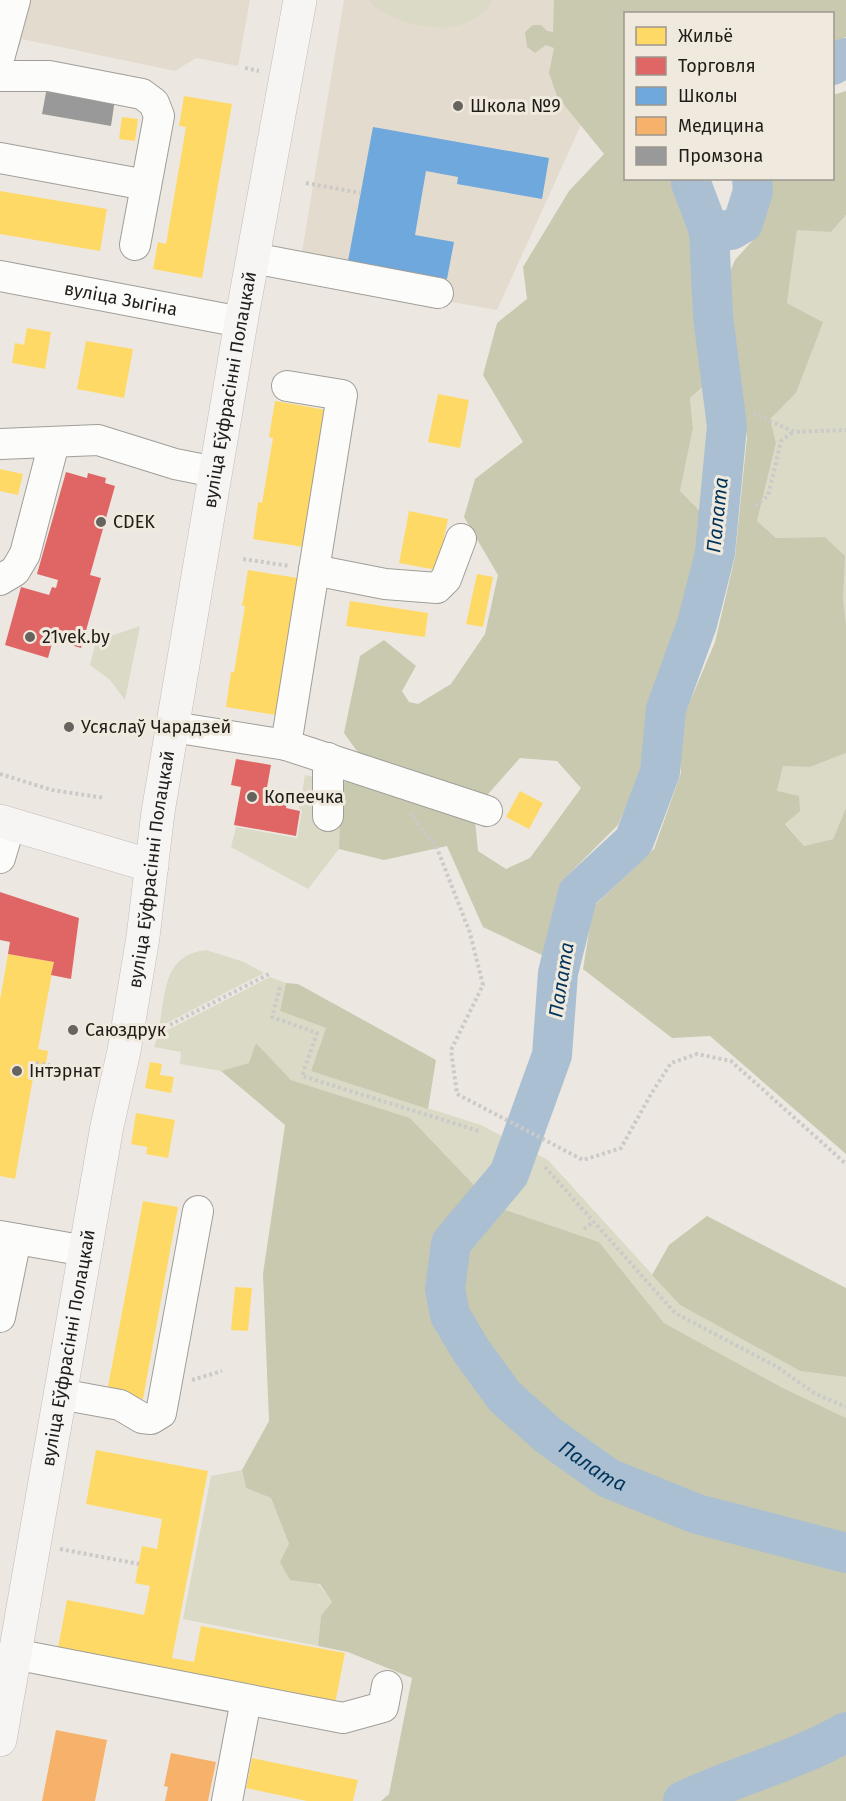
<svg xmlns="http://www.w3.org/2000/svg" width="846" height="1801" viewBox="0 0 846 1801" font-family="'Fira Sans',sans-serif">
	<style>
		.built { fill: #e3dbce }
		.green { fill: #dadac7 }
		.forest { fill: #c8c9af; fill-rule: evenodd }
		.homes { fill: #ffd966 }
		.shops { fill: #e06666 }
		.schools { fill: #6fa8dc }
		.health { fill: #f6b26b }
		.industry { fill: #999 }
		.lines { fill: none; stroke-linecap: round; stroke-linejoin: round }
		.river { stroke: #aabfd2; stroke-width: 40 }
		.minor-casing { stroke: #a19e99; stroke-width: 32 }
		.major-casing { stroke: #c3bbb9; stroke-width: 34 }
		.path { stroke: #cbcac8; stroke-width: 4; stroke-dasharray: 3 3; stroke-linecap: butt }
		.minor { stroke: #fcfcfa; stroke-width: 30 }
		.major { stroke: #f7f4f4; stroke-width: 33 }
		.poi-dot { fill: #67645f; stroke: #f0e9dd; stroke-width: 2 }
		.labels { text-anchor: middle; stroke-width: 6; stroke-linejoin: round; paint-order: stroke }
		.poi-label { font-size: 18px; fill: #201d19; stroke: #f0e9dd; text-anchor: start }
		.street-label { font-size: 18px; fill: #201d19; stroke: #f0e9dd }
		.water-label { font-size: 20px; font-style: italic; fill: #00345c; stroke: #f0e9dd }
	</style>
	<rect width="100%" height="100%" fill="#ece8e1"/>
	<!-- built -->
	<path class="built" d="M0,0H250L238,66L196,58L175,71L22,39L11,68Z
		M344,0H638L626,14L625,28L497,310L298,275Z"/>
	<!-- green -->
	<path class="green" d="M369,0H493C486,12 474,21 460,25C437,33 383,21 369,0Z
		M846,215V624L843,598L844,556L825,537L776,538L757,521L776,443L769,419L796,393L822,321L787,303L797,229L831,232Z
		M709,381L710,425L700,511L680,491L693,428L690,398Z
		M140,626L125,700L110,680L90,665L96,641Z
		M846,753V808L833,839L804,846L785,823L777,791L783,766L810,767Z
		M305,775L341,783L339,849L308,889L231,847L236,827L297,838L302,810L299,809Z
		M206,950L244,962L264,973L159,1027C166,992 163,955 206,950Z
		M270,977L286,983L280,1011L326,1028L311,1071L481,1125L548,1160L680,1305L800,1371L846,1377V1418L781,1387L664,1323L599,1242L494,1206L410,1118L291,1080L256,1043L250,1063L221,1071L180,1064L181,1052L154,1047L158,1035Z
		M242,1470L246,1488L271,1498L289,1544L332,1602L321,1617L318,1646L183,1619L211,1476Z"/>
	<!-- forest -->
	<path class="forest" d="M554,0H846V37L833,44L832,14H626V178L676,179L675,183L703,229L695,284L709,381L690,398L693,428L680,491L700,511L696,550L680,620L648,704L643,767L618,825L564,879L546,957L483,927L447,846L384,860L339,849L341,783L372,772L344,733L360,656L384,640L416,666L402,691L409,702L418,704L451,684L485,634L498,575L464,517L475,479L523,442L483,375L497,323L527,299L523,267L569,191L604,154L557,96L549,73L554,48L546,45L535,53L527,47L525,32L533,25H541L547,31L553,32ZM520,758L557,761L581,788L530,858L506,869L478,851L474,810Z
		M846,91V215L831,232L797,230L787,303L823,322L796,393L770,419L776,443L757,521L776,538L825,537L845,556L843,598L846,624V753L810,767L783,766L777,791L799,796L800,811L785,824L804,846L833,839L846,808V1154L710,1036L672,1038L583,969L593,907L654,849L681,773L678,730L715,642L735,557L747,437L729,324L726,281L735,260L754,239L767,192L765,179L832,178L833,95Z
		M286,983L298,984L436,1060L428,1109L311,1071L326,1028L280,1011Z
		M256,1043L291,1080L410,1118L494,1206L599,1242L664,1323L781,1387L846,1418V1801H381L389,1794L412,1678L348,1652L318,1646L321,1616L332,1602L320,1584L290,1580L280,1562L289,1544L271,1498L246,1488L242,1470L269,1421L263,1274L285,1125L221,1071L249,1063Z
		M707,1216L846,1288V1377L800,1371L680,1305L652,1275L669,1245Z"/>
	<!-- homes -->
	<path class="homes" d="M184,96L232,104L202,278L153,269L158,242L166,244L186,127L179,126Z
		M122,117L138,119L135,141L119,139Z
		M0,191L107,209L100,251L0,234Z
		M27,328L51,332L45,369L12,363L15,343L24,345Z
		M86,341L133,349L124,398L77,389Z
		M438,394L469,400L460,448L428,442Z
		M275,401L332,411L310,548L253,539L258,502L262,503L273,438L269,437Z
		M0,469L23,474L18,495L0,491Z
		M409,511L448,519L437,570L399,563Z
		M248,570L304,579L297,625L290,624L282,672L289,673L282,716L226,707L231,672H234L245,606H242Z
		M477,574L493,577L483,627L466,624Z
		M350,601L428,613L425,637L346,626Z
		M520,791L543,803L529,829L506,817Z
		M8,954L54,962L38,1049L48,1051L43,1080L33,1078L15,1179L0,1176V1000Z
		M150,1062L162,1064L160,1075L174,1077L171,1093L145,1088Z
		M136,1113L175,1120L168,1158L146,1154L147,1147L131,1144Z
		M143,1201L178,1207L143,1399L107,1392Z
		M235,1287L252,1288L248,1331L231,1330Z
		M96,1450L208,1471L172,1658L194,1662L201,1626L345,1653L334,1709L57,1653L67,1600L144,1615L150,1586L135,1583L142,1546L157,1549L162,1519L86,1504Z
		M252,1758L358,1780L353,1801H307L246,1788Z"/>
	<!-- shops -->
	<path class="shops" d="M66,472L87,478L88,473L106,478L105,483L115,486L90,575L101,578L81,648L53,640L48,658L5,645L21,587L49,595L52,587L56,588L58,580L37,574Z
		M236,759L271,765L264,804L275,806L277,796L288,798L286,808L300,811L296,836L234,825L241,787L231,785Z
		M0,892L79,918L71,979L51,975L54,962L8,954L10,942L0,940Z"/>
	<!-- schools -->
	<path class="schools" d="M373,127L549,158L542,199L457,184L458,177L426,171L415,235L454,242L447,279L348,261Z"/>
	<!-- health -->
	<path class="health" d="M56,1730L107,1740L95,1801H42Z
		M171,1753L216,1762L208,1801H165L168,1787L164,1786Z"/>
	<!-- industry -->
	<path class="industry" d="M47,87L115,99L111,126L42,114Z"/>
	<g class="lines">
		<!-- river -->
		<g class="river">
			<path d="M832,65L846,58"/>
			<path id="s1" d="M691,178V183L709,231L713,316L727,426L715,553L697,624L666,709L660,772L634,841L578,893L558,973L552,1055L509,1174L451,1243L445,1289L450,1315L472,1352L505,1397L549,1436L608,1478L697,1514L846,1553"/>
			<path d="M709,231L731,230L743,223L753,191L752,178"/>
			<path d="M683,1801C736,1776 796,1761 846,1732"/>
		</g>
		<defs>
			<g id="minor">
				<path d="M0,55L15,0"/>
				<path d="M0,76H49L142,94L154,103L159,116L135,245"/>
				<path d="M0,158L146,185"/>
				<path d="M253,258L438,293"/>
				<path id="s2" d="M0,276L241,322"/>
				<path d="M0,444L98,440L175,464L215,472"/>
				<path d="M314,570L385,584L437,588L446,579L461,539"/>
				<path d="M0,580L15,571L25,554L54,443"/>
				<path d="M173,727L286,745L342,395L287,386"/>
				<path d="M286,745L487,811"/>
				<path d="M328,758V816"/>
				<path d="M0,858L10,824"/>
				<path d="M0,1236L86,1251"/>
				<path d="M0,1317L16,1239"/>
				<path d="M60,1394L120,1405L142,1418L151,1419L161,1413L198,1211"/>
				<path d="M14,1654L343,1718L383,1707L387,1686"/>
				<path d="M227,1801L246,1700"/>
			</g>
			<g id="major">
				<path d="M0,821L152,866"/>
				<path id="s3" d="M0,1740L107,1126L124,1051L143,937L158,812L241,322L300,0"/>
			</g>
		</defs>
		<!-- minor casing -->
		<use href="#minor" class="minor-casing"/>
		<!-- major casing -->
		<use href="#major" class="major-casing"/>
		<!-- path -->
		<path class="path" d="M245,68L259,71
			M306,183L361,193
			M753,413L794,432L846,430
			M755,506L768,496L781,441L793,432
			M243,559L290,566
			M0,774L52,790L105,798
			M410,813L437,848L470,933L483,985L451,1050L457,1094L583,1160L621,1148L651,1094L671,1063L697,1054L731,1061L846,1164
			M280,987L272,1017L317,1033L302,1076L479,1131
			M154,1033L271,973
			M36,1063L87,1072
			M545,1167L675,1313L779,1368L814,1393L846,1407
			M584,1229L593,1222
			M192,1380L222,1371
			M60,1549L139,1564"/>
		<!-- minor -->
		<use href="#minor" class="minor"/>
		<!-- major -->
		<use href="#major" class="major"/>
	</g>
	<!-- markers -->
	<g class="poi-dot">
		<circle cx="458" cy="106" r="6"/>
		<circle cx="101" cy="522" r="6"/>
		<circle cx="30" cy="637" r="6"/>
		<circle cx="69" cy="727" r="6"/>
		<circle cx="252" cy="797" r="6"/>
		<circle cx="73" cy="1030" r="6"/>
		<circle cx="17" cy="1071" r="6"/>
	</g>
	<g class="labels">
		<!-- poi labels -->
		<g class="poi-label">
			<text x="470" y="112">Школа №9</text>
			<text x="113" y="528">CDEK</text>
			<text x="42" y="643">21vek.by</text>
			<text x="81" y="733">Усяслаў Чарадзей</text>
			<text x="264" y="803">Копеечка</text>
			<text x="85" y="1036">Саюздрук</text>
			<text x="29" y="1077">Інтэрнат</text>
		</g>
		<!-- street labels -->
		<g class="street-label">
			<text dy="6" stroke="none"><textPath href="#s2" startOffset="123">вуліца Зыгіна</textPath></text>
			<text dy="6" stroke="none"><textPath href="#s3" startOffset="1370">вуліца Еўфрасінні Полацкай</textPath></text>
			<text dy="6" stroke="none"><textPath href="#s3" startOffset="884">вуліца Еўфрасінні Полацкай</textPath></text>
			<text dy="6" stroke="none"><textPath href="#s3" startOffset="398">вуліца Еўфрасінні Полацкай</textPath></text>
		</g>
		<!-- water labels -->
		<g class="water-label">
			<text transform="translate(717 515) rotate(-84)" y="7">Палата</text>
			<text transform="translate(561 980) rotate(-81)" y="7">Палата</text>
			<text dy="7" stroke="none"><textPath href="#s1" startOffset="1422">Палата</textPath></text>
		</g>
	</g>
	<!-- legend -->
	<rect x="624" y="12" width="210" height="168" fill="#f0e9dd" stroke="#9d978f" stroke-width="1.5"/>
	<rect x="636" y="27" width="30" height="18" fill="#ffd966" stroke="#9d978f" stroke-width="1.5"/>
	<text x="678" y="42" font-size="18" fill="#201d19">Жильё</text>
	<rect x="636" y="57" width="30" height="18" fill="#e06666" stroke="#9d978f" stroke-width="1.5"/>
	<text x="678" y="72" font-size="18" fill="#201d19">Торговля</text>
	<rect x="636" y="87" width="30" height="18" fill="#6fa8dc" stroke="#9d978f" stroke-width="1.5"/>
	<text x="678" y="102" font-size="18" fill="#201d19">Школы</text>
	<rect x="636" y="117" width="30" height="18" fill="#f6b26b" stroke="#9d978f" stroke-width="1.5"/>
	<text x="678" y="132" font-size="18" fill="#201d19">Медицина</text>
	<rect x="636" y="147" width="30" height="18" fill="#999999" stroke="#9d978f" stroke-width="1.5"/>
	<text x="678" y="162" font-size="18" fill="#201d19">Промзона</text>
</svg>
